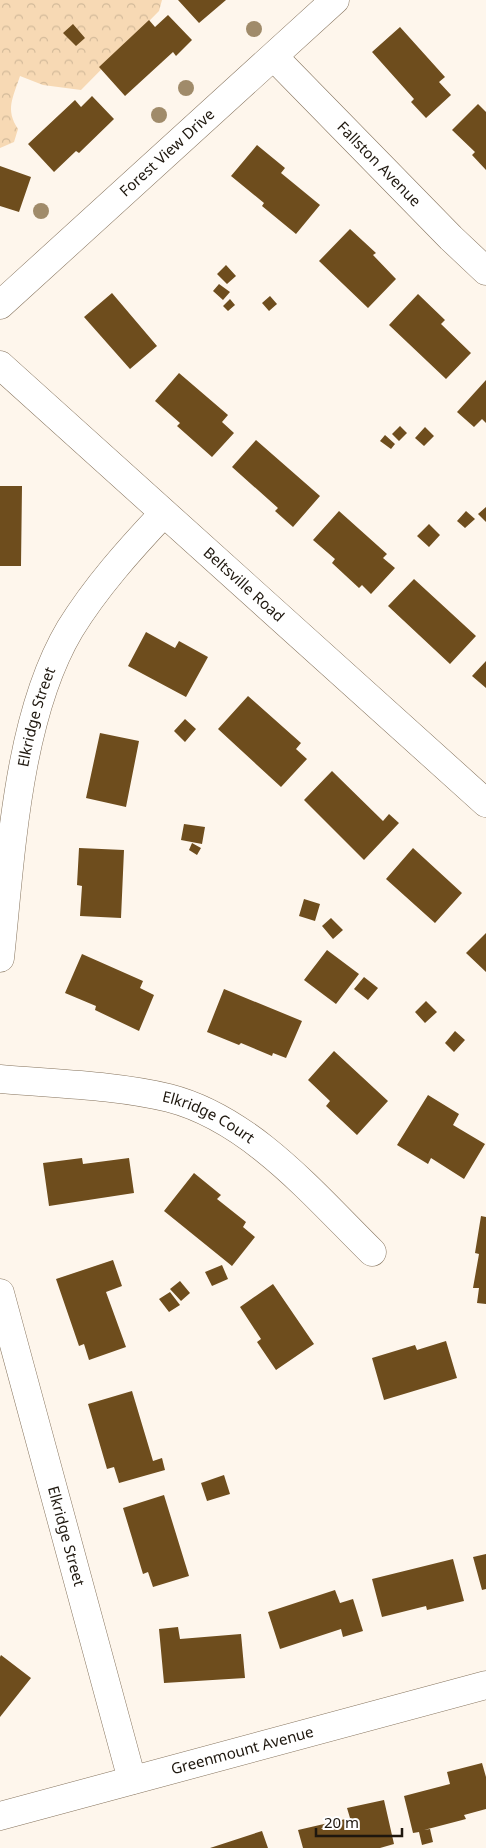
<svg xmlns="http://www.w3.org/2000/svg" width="486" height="1848" viewBox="0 0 486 1848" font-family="'Noto Sans',sans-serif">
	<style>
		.forest { fill: url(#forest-crowns) }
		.building { fill: #6e4d1d }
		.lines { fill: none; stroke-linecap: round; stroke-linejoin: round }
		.minor-casing { stroke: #86745e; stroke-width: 29 }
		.minor { stroke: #fff; stroke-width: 28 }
		.tree { fill: #a08b6a }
		.labels { text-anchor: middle; stroke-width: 5; stroke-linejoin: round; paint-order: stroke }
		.street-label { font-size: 15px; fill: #1e170e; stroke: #fff }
	</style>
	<defs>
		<pattern id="forest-crowns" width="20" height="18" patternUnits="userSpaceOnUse" patternTransform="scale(1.25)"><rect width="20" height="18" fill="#f7d9b4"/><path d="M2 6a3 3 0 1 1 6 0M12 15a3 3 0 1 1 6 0" fill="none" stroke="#d3ba9a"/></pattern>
	</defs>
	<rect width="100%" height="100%" fill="#fef6ec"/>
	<!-- forest -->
	<path class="forest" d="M0,0H162L159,11L81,90L43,85L20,76C13,98 5,109 18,129L14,142L0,148Z"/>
	<!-- building -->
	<path class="building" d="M178,0H226L199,23Z
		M168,15L192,40L176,56L173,52L125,96L99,67L149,20L155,27Z
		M73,24L85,38L76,46L63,33Z
		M400,27L445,77L439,82L451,95L426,118L411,102L414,99L372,52Z
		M92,96L114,119L79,153L76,151L54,172L28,144L75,100L81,107Z
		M478,104L486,112V170L472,155L475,152L452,130Z
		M257,145L285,168L281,173L320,205L296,234L262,206L264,203L231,176Z
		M0,166L31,177L19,212L0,206Z
		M350,229L376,253L373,255L396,279L368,308L319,261Z
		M226,265L236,276L227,284L217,274Z
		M219,284L230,292L223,300L213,291Z
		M112,293L157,346L130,369L84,317Z
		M418,294L445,320L441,324L471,353L446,379L389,325Z
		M270,296L277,304L269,311L262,303Z
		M230,299L235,305L228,311L223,306Z
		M179,373L228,415L222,422L234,433L212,457L177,426L180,423L155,401Z
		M486,380V423L482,419L474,427L457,412Z
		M400,426L407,433L399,441L392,434Z
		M425,427L434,436L424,446L415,438Z
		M385,435L395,444L391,449L380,441Z
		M256,440L320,496L293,527L275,511L278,508L232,467Z
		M0,486H22L21,566H0Z
		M486,507V522L478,514Z
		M339,511L387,554L383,558L395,568L371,594L362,585L359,588L332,563L335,559L313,540Z
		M466,511L475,519L465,528L457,521Z
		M429,524L440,535L429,547L417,536Z
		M414,579L476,636L450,664L388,606Z
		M146,632L175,648L179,641L208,657L186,697L128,666Z
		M486,661V688L472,676Z
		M248,696L301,743L296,749L307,759L281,787L218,729Z
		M185,719L196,729L185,742L174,731Z
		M100,733L139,741L126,807L86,798Z
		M332,771L383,821L389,814L399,823L364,860L304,800Z
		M184,824L205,827L202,844L181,840Z
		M192,843L201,848L197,855L189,850Z
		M79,848L124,850L121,918L80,916L82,886L77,885Z
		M413,848L462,893L435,923L386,879Z
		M304,899L320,904L315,921L299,916Z
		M331,918L343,930L333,939L322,926Z
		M486,933V972L466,953Z
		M327,950L359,974L336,1004L304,980Z
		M82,954L143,981L140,988L154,995L139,1031L95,1010L96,1006L65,993Z
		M364,977L378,988L368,1000L354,989Z
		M224,989L302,1021L286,1058L273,1053L272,1056L241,1043L239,1045L207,1032Z
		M426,1001L437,1012L425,1023L415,1012Z
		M455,1031L465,1040L454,1052L445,1043Z
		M334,1051L388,1101L357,1135L326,1106L330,1101L308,1080Z
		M428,1095L459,1114L453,1125L485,1144L464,1179L431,1158L428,1164L397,1145Z
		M82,1158L83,1164L129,1158L134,1193L49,1206L43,1163Z
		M194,1173L221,1195L217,1199L246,1222L243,1227L255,1237L232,1266L164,1211Z
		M481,1216L486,1217V1304L477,1303L479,1288H473L479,1254L475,1253Z
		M113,1260L122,1286L106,1292L126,1347L89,1360L84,1344L79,1346L56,1279Z
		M222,1265L228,1279L212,1286L205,1272Z
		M180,1281L190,1293L181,1301L170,1289Z
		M273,1284L314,1344L276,1370L257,1342L261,1339L240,1307Z
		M170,1292L180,1305L169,1312L159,1299Z
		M446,1341L457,1378L384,1400L372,1358L415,1345L417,1350Z
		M132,1391L153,1461L162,1458L165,1470L119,1483L114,1467L107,1469L88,1404Z
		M224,1475L230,1494L207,1501L201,1483Z
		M164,1495L189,1576L153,1587L148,1572L143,1574L123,1508Z
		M486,1554V1589L482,1590L473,1557Z
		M453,1559L464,1601L427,1610L426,1606L382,1617L372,1579Z
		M335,1590L340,1603L353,1599L363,1631L343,1637L341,1629L280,1649L268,1612Z
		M178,1627L180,1639L241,1634L245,1678L164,1683L159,1629Z
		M1,1655L31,1678L0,1717V1657Z
		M482,1763L486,1777V1809L464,1815L466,1819L424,1830L430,1829L433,1842L422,1845L419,1832L413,1833L404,1796L450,1784L447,1772Z
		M384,1800L394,1844L380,1848H303L298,1830L350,1818L347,1808Z
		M262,1831L268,1848H210Z"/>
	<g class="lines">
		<defs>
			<g id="minor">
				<path id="s1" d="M274,57L451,238L486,271"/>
				<path id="s2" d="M0,305L335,0"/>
				<path id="s3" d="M0,365L486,803"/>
				<path id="s4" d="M0,958C11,856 17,718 70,629C96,587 129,550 163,514"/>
				<path id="s5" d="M0,1079C56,1084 115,1085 169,1098C251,1119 314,1195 372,1252"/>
				<path id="s6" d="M0,1293L132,1780"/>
				<path id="s7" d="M0,1816L486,1685"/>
			</g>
		</defs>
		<!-- minor casing -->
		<use href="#minor" class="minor-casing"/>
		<!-- minor -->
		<use href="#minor" class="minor"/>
	</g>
	<!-- trees -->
	<g class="tree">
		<circle cx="254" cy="29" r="8"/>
		<circle cx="186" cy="88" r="8"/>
		<circle cx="159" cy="115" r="8"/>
		<circle cx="41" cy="211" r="8"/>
	</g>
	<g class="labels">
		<!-- street labels -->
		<g class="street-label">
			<text dy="5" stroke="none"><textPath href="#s2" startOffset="226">Forest View Drive</textPath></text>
			<text dy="5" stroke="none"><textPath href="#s1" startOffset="150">Fallston Avenue</textPath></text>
			<text dy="5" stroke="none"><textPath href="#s3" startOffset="328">Beltsville Road</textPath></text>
			<text dy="5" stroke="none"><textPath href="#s4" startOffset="244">Elkridge Street</textPath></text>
			<text dy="5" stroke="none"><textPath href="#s5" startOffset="214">Elkridge Court</textPath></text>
			<text dy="5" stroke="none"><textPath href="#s6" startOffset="252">Elkridge Street</textPath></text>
			<text dy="5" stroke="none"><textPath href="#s7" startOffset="251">Greenmount Avenue</textPath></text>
		</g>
	</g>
	<!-- scale -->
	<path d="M316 1828v8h86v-8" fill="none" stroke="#1e170e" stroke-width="2.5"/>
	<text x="324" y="1828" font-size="15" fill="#1e170e" stroke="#ffffff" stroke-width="4" paint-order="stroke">20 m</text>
</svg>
